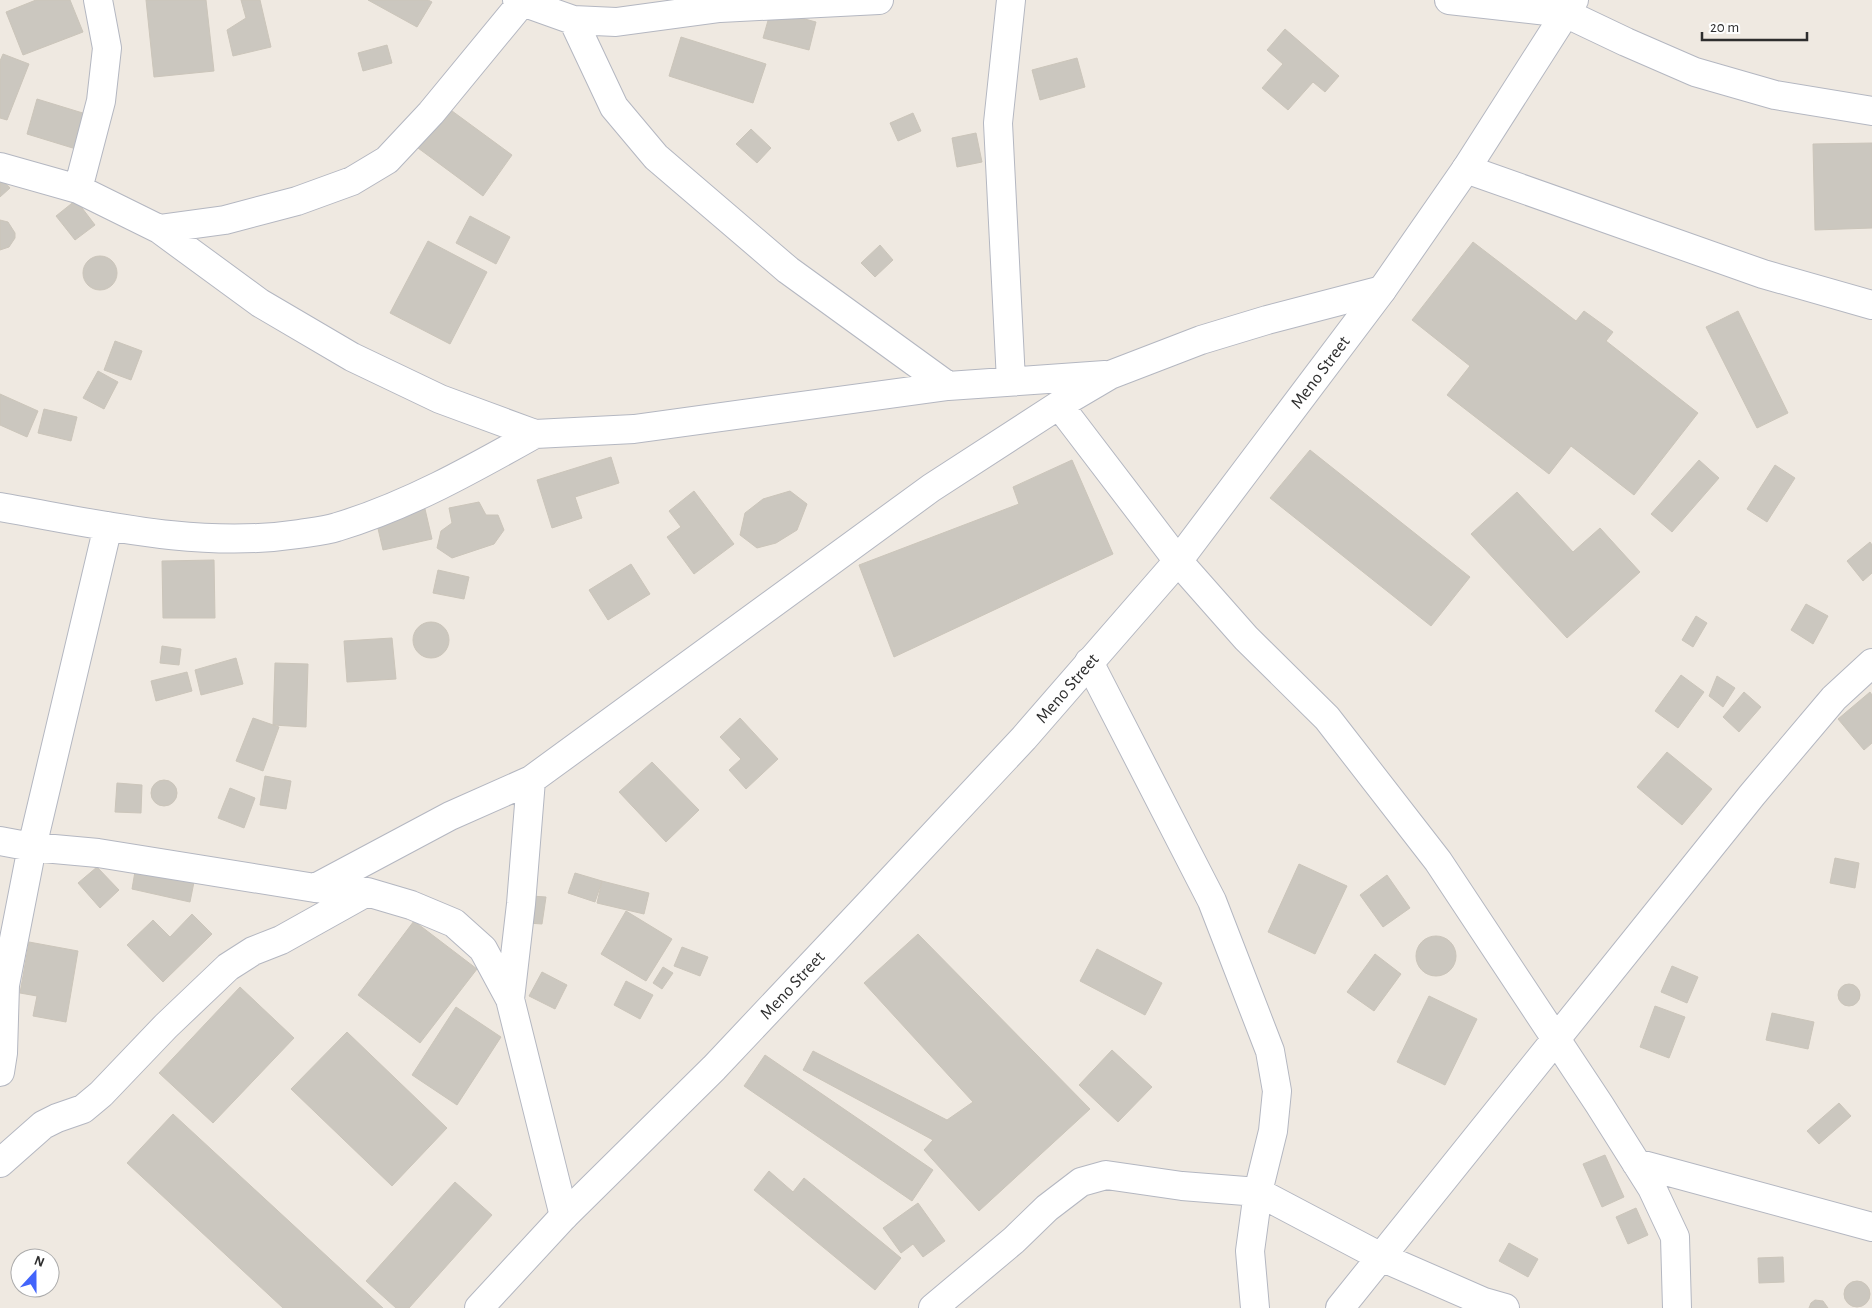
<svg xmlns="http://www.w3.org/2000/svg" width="1872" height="1308" viewBox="0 0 1872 1308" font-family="'Alegreya Sans',sans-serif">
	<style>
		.building { fill: #cbc7bf; stroke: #cbc5ba }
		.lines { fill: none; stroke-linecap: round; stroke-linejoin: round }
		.minor-casing { stroke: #b4b7c1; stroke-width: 30 }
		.tertiary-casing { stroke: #b4b7c1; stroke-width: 30 }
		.minor { stroke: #fff; stroke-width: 28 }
		.tertiary { stroke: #fff; stroke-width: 28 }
		.labels { text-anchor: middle; stroke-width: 4; stroke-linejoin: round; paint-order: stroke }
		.street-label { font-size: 18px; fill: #2e2e2e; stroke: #fff }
	</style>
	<rect width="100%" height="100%" fill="#efe9e1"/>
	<!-- building -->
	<path class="building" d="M36,0H70L83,32L23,55L6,12Z
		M146,0H206L214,71L154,77Z
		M241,0H260L271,47L233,56L227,30L246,18Z
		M368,0H428L432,2L417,27Z
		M771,10L816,22L809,50L763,38Z
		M1285,29L1339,76L1325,92L1313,82L1288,110L1262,88L1283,64L1267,50Z
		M681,37L766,64L753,103L669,76Z
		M387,45L392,63L363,71L358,53Z
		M3,54L29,64L7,120L0,118V61Z
		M1077,58L1085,87L1040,100L1032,70Z
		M37,99L86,114L76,149L27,134Z
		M448,108L512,155L483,196L418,148Z
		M913,113L921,131L898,141L890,123Z
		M751,129L771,148L757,163L736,144Z
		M976,133L982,162L957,167L952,138Z
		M1872,143V228L1815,230L1813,144Z
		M0,177L10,188L0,197Z
		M76,200L95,225L75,240L56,216Z
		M470,216L510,237L496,264L456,243Z
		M0,220L8,222L15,233V238L9,247L0,250Z
		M428,241L487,272L450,344L390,313Z
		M1473,242L1576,321L1584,311L1613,332L1606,341L1698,413L1634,495L1571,446L1549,474L1447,395L1470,366L1412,320Z
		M880,245L893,260L875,277L861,263Z
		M83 273a17 17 0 1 1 34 0a17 17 0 1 1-34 0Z
		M1738,311L1788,413L1757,428L1706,327Z
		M115,341L142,351L131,380L104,370Z
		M98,371L118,382L104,409L83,398Z
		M0,394L38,411L27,437L0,425Z
		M44,409L77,417L71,441L38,433Z
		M1310,450L1470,577L1431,626L1270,498Z
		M611,457L619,483L575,497L582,518L552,528L537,480Z
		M1072,460L1113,554L894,657L859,565L1019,504L1013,487Z
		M1699,460L1719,478L1672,532L1651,514Z
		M1775,465L1795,478L1767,522L1747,509Z
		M694,491L734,544L694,574L667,537L681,527L669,511Z
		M790,491L807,504L797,530L776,543L757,548L740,535L745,513L763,499Z
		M1517,492L1573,552L1600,528L1640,572L1567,638L1471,534Z
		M479,502L486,515H498L504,530L494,544L452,558L437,548L441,531L452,523L449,508Z
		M425,509L432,539L383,550L376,520Z
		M1870,542L1872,545V573L1863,581L1847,561Z
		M214,560L215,618H163L162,561Z
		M631,564L650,594L608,620L589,590Z
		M438,570L469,577L464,599L433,593Z
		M1806,604L1828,616L1813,644L1791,630Z
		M1696,616L1707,623L1693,647L1682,640Z
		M413 640a18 18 0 1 1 36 0a18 18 0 1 1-36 0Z
		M392,638L396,679L347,682L344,641Z
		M162,646L181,649L179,665L160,663Z
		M236,658L243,684L201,695L195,670Z
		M275,663L308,664L306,727L273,725Z
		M187,672L192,691L156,701L151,681Z
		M1681,675L1704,692L1678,728L1655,711Z
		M1717,676L1735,688L1723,707L1709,696Z
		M1744,692L1761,707L1739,732L1723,717Z
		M1870,692L1872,695V743L1864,750L1838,719Z
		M253,718L279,727L263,771L236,761Z
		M740,718L778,759L746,789L729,770L741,759L720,737Z
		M1667,752L1712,789L1682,825L1637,787Z
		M652,762L699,810L666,842L619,792Z
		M265,776L291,781L286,809L260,805Z
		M151 793a13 13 0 1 1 26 0a13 13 0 1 1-26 0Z
		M117,783L142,785L141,813L115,812Z
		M230,788L255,798L244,828L218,818Z
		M1835,858L1859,863L1855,888L1830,883Z
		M137,860L196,872L190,902L132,889Z
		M1299,864L1347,886L1315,954L1268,932Z
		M97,867L119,890L100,908L78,883Z
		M575,873L602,881L595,902L568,893Z
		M1387,875L1410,908L1383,927L1360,895Z
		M602,881L649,893L644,914L597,903Z
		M531,896L546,897L542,924L528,923Z
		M626,911L672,939L646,981L601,954Z
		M192,914L212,934L163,982L127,945L153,920L170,937Z
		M414,921L477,969L420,1043L358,995Z
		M918,934L1090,1109L979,1211L924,1150L933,1140L803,1070L813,1051L947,1120L973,1102L864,983Z
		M1416 956a20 20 0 1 1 40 0a20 20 0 1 1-40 0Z
		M29,942L78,951L66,1022L33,1016L37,996L20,993Z
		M682,947L708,957L700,976L674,966Z
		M1097,949L1162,983L1145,1015L1080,981Z
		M1375,954L1401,974L1374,1011L1347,992Z
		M1672,966L1698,977L1687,1003L1661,992Z
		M663,967L673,973L662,989L653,983Z
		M542,972L567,985L555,1009L529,996Z
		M626,981L653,995L640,1019L614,1005Z
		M1838 995a11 11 0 1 1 22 0a11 11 0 1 1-22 0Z
		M240,987L294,1038L213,1123L159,1073Z
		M1429,996L1477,1019L1445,1085L1397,1062Z
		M1655,1006L1685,1017L1669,1058L1640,1047Z
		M456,1007L501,1037L457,1105L412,1075Z
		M1772,1013L1814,1022L1808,1049L1766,1040Z
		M347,1032L447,1128L392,1186L291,1089Z
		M1112,1050L1152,1087L1118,1122L1079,1085Z
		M765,1055L933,1170L912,1201L744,1086Z
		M1839,1103L1851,1116L1819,1144L1807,1131Z
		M173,1114L383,1308H283L127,1163Z
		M1605,1155L1624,1197L1602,1207L1583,1164Z
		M769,1171L793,1192L804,1178L901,1258L875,1290L754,1190Z
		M455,1182L492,1215L409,1308H396L366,1281Z
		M918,1203L945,1241L923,1257L913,1244L901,1253L883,1228Z
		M1636,1208L1648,1235L1628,1244L1616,1217Z
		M1509,1243L1538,1259L1528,1277L1499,1261Z
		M1783,1257L1784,1282L1759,1283L1758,1258Z
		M1844 1294a13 13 0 1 1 26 0a13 13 0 1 1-26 0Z
		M1815,1300L1823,1301L1828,1308H1809L1811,1303Z"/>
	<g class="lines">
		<defs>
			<path id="minor" d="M517,0L573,20L616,22L720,8L879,0
				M1011,0L998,123L1011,381
				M1449,0L1565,13L1626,42L1695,72L1775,95L1872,111
				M573,20L614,107L656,157L788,270L948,386
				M0,167L78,189L159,229L260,303L352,357L440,399L535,434L634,429L948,386L1105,375
				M1466,169L1763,274L1872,305
				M78,189L101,101L107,48L98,0
				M159,229L225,220L297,201L352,181L387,160L431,113L524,0
				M1059,405L1178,561L1246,638L1327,718L1438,861L1599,1104L1652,1188L1675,1237L1677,1308
				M0,507C98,524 199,549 299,534C312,532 325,531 337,527C407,506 471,470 535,434
				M1089,662L1212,901L1270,1051L1277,1091L1273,1131L1258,1192L1250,1251L1255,1308
				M0,841L32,847L98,853L315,888L450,816L531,780L931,488L1059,405L1110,375L1201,340L1267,320L1382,290
				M315,888L367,892L411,905L454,923L483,949L510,999L564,1216
				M510,999L521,904L531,780
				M0,1072L3,1053L5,985L32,847L108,526
				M0,1163L43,1125L57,1118L83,1109L101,1094L166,1026L228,967L253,951L281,940L367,892
				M1636,1163L1872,1227
				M933,1308L1014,1240L1047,1208L1081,1182L1106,1175L1182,1186L1258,1192L1381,1257L1484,1302L1505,1308
				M1340,1308L1752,795L1834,698L1872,663"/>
			<path id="tertiary" d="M479,1308L564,1216L714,1068L864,909L1024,738L1178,561L1382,290L1466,169L1574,0"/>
		</defs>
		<!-- minor casing -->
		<use href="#minor" class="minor-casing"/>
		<!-- tertiary casing -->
		<use href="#tertiary" class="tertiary-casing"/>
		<!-- minor -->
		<use href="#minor" class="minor"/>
		<!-- tertiary -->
		<use href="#tertiary" class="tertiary"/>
	</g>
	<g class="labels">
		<!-- street labels -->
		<g class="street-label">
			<text transform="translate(1320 372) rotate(-53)" y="6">Meno Street</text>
			<text transform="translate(1067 688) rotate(-49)" y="6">Meno Street</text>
			<text transform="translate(792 985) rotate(-47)" y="6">Meno Street</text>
		</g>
	</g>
	<!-- north arrow -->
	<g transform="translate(35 1273) rotate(21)"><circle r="24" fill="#ffffff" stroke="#ababab"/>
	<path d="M0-4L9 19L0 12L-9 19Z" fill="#4264fb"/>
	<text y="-8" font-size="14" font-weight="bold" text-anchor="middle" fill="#2e2e2e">N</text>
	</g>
	<!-- scale -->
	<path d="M1702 32v8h105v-8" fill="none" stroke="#2e2e2e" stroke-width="2.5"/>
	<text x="1710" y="32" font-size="15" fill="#2e2e2e" stroke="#ffffff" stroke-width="4" paint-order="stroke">20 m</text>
</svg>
